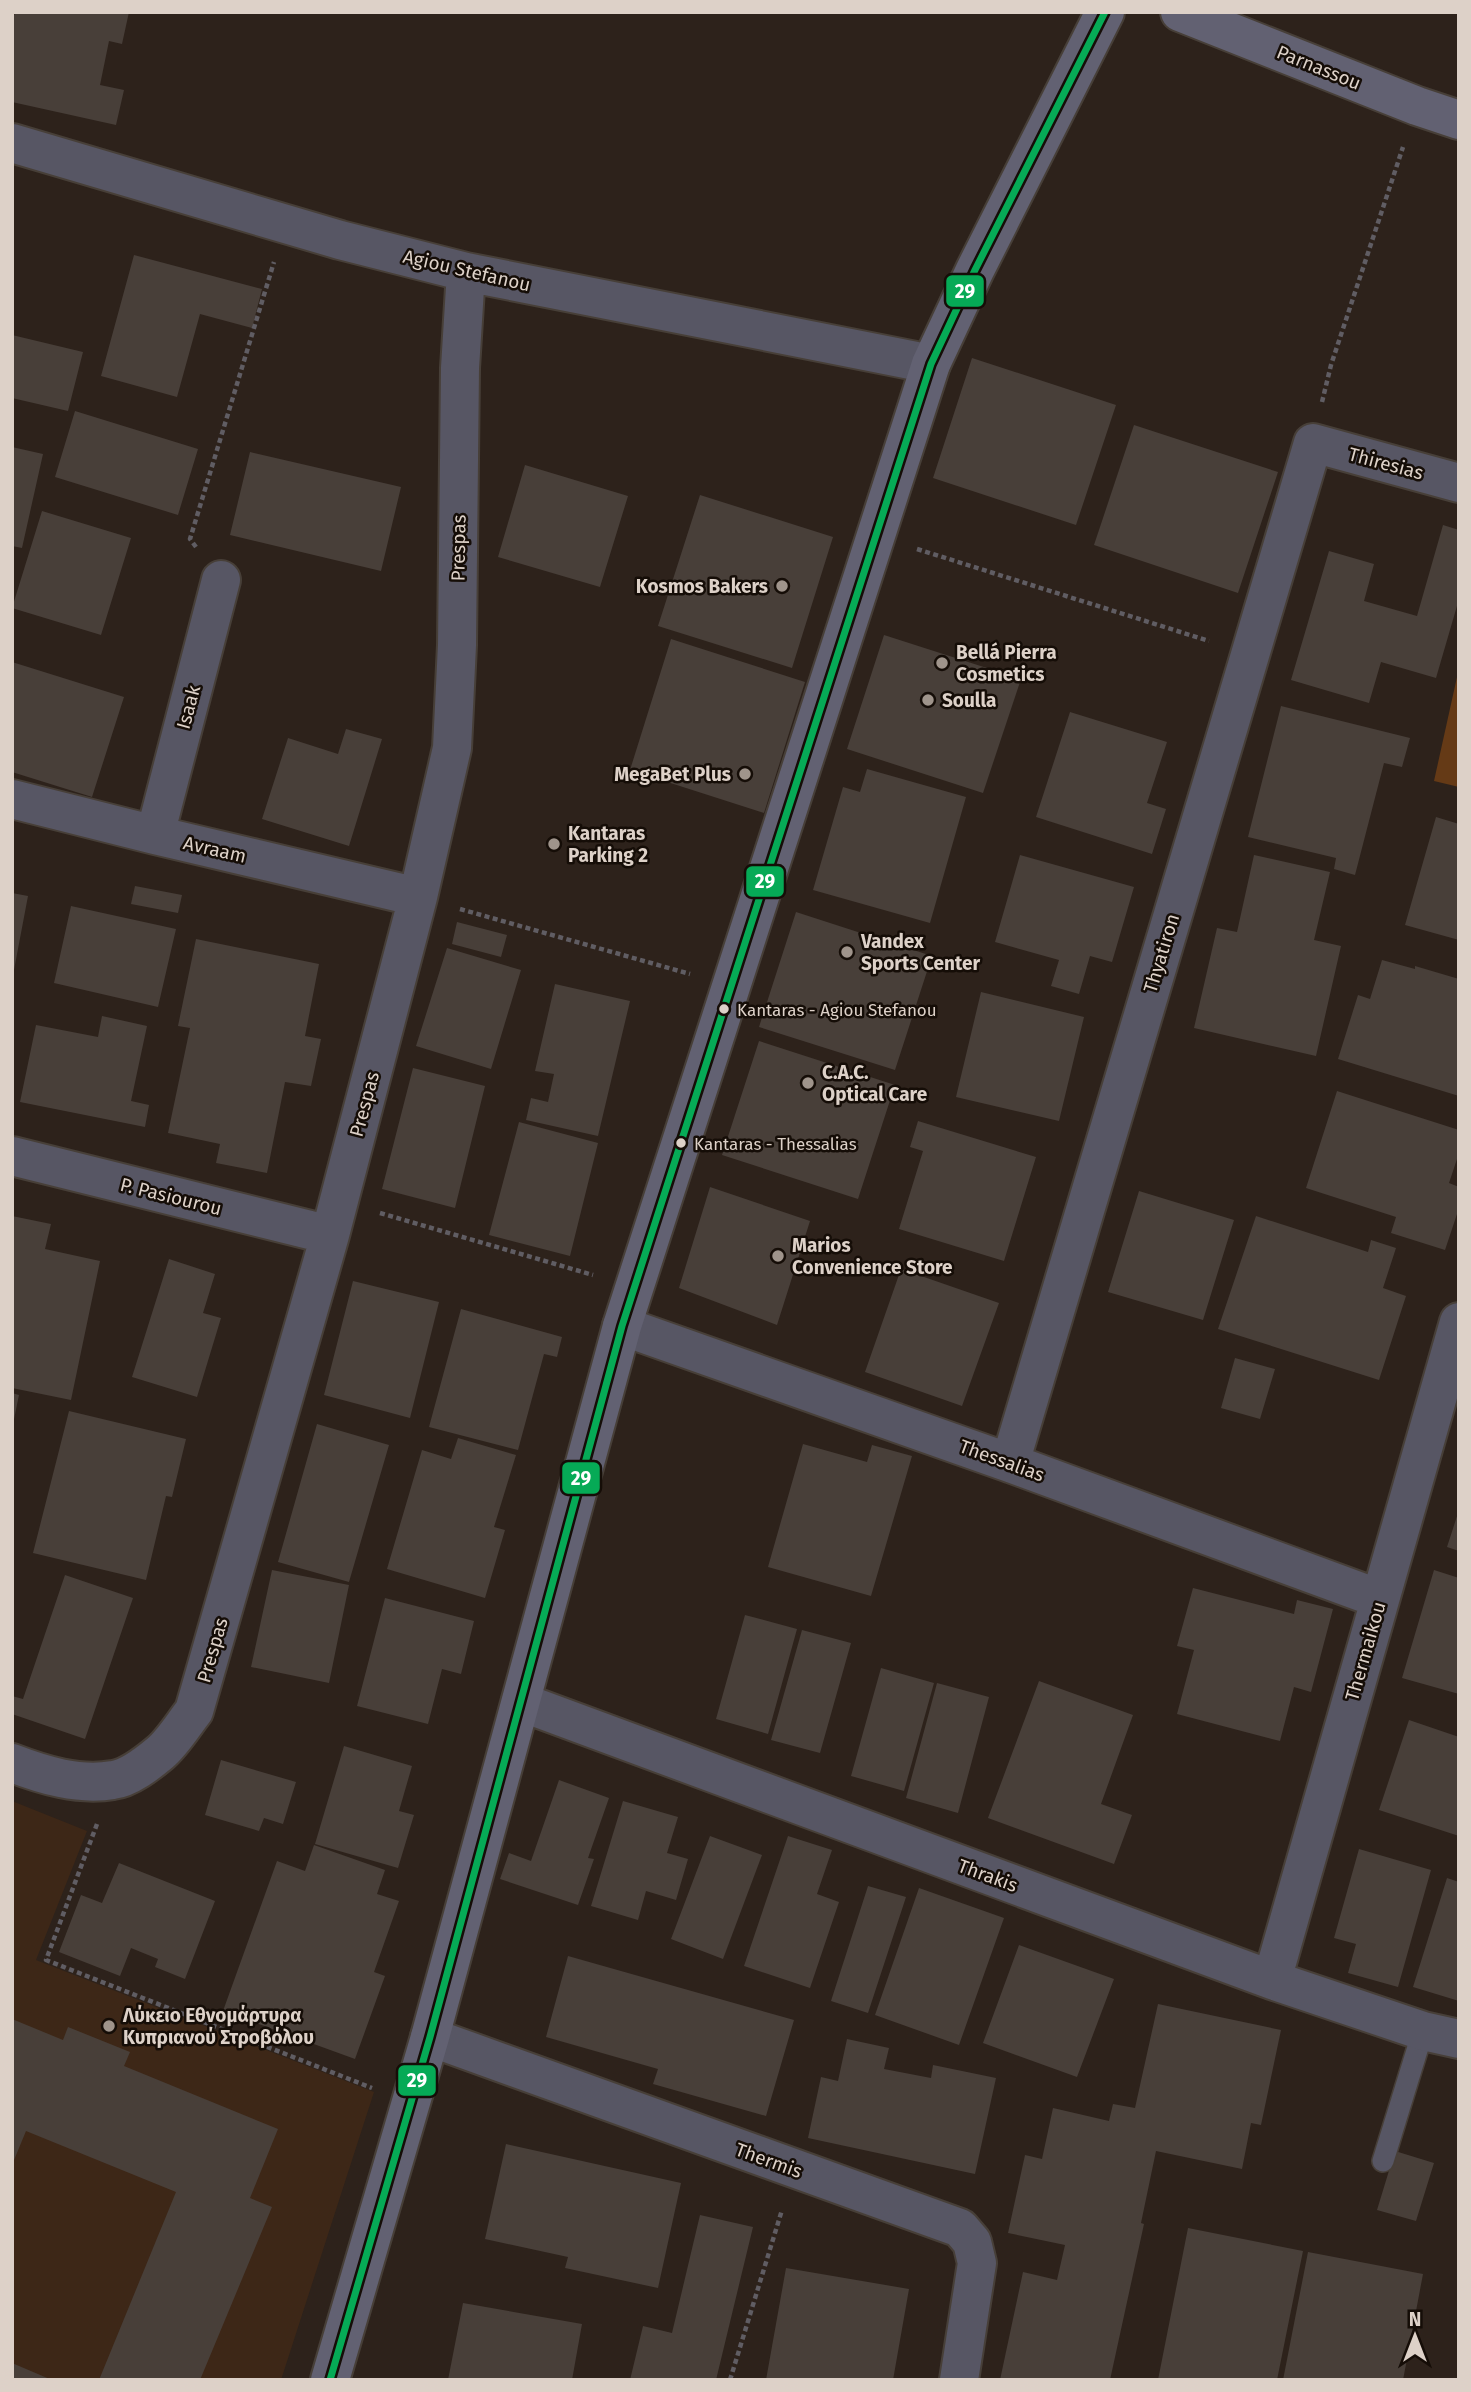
<svg xmlns="http://www.w3.org/2000/svg" width="1471" height="2392" viewBox="0 0 1471 2392" font-family="'Fira Sans',sans-serif">
	<style>
		.built { fill: #3d2717 }
		.green { fill: #653a16 }
		.building { fill: #483f39 }
		.lines { fill: none; stroke-linecap: round; stroke-linejoin: round }
		.lane-casing { stroke: #473f38; stroke-width: 24 }
		.street-casing { stroke: #473f38; stroke-width: 42 }
		.secondary-casing { stroke: #473f38; stroke-width: 42 }
		.path { stroke: #605d63; stroke-width: 4.5; stroke-dasharray: 5 3.5; stroke-linecap: butt }
		.lane { stroke: #575664; stroke-width: 21 }
		.street { stroke: #575664; stroke-width: 38 }
		.secondary { stroke: #626172; stroke-width: 38 }
		.bus-1-casing { stroke: #150d07; stroke-width: 12 }
		.bus-1 { stroke: #06aa56; stroke-width: 7 }
		.poi-dot { fill: #9f948b; stroke: #150d07; stroke-width: 2.5 }
		.bus-dot { fill: #ddd1c8; stroke: #150d07; stroke-width: 2.5 }
		.labels { text-anchor: middle; stroke-width: 5; stroke-linejoin: round; paint-order: stroke }
		.bus-label { font-size: 17px; fill: #ddd1c8; stroke: #150d07; text-anchor: start }
		.street-label { font-size: 19px; fill: #ddd1c8; stroke: #150d07 }
		.poi-label { font-size: 19px; font-weight: bold; fill: #ddd1c8; stroke: #150d07; text-anchor: start }
		.line-badge { stroke: #150d07; stroke-width: 2.5 }
		.badge-label { font-size: 19px; text-anchor: middle; font-weight: bold; fill: #fff }
	</style>
	<rect width="100%" height="100%" fill="#2d221b"/>
	<!-- built -->
	<path class="built" d="M12,1801L87,1831L36,1960L374,2092L281,2380H12Z"/>
	<!-- green -->
	<path class="green" d="M1459,668V787L1434,781Z"/>
	<!-- building -->
	<path class="building" d="M15,12H129L122,44L109,41L100,85L124,90L116,125L12,102V23Z
		M134,255L262,289L252,328L200,314L177,397L101,376Z
		M12,335L83,352L68,411L12,398Z
		M972,358L1116,405L1076,525L933,478Z
		M75,411L198,449L178,515L55,477Z
		M1134,425L1278,472L1238,593L1094,545Z
		M12,447L43,454L22,548L12,546Z
		M250,452L401,487L381,571L230,535Z
		M525,465L628,496L600,587L498,557Z
		M700,495L833,537L792,668L658,626Z
		M42,511L131,538L101,635L12,608Z
		M1443,525L1459,530V599L1436,678L1381,662L1369,703L1291,680L1329,551L1374,564L1364,601L1417,616Z
		M884,635L1021,679L983,793L847,749Z
		M671,639L805,682L764,813L630,770Z
		M12,662L124,697L92,797L12,772Z
		M1281,706L1410,738L1402,767L1384,763L1355,875L1334,869L1336,858L1248,837Z
		M1070,712L1167,742L1147,803L1166,809L1152,854L1036,817Z
		M346,729L382,739L349,846L262,819L288,738L338,754Z
		M867,769L966,797L930,923L813,890L843,787L860,792Z
		M1436,817L1459,824V940L1405,925Z
		M1020,855L1134,887L1112,962L1090,956L1079,994L1051,986L1059,960L995,942Z
		M1254,855L1330,872L1314,940L1341,946L1316,1056L1194,1028L1217,928L1237,932Z
		M135,886L182,895L178,913L131,904Z
		M12,893L28,896L14,970H12Z
		M71,906L176,929L158,1007L54,983Z
		M796,912L932,956L895,1070L759,1027Z
		M457,922L507,935L501,957L452,944Z
		M196,939L319,964L305,1036L321,1039L311,1086L285,1082L267,1173L216,1163L220,1144L168,1133L190,1028L178,1026Z
		M447,948L521,970L491,1069L416,1046Z
		M1382,960L1415,969V966L1459,979V1096L1338,1059L1358,995L1370,999Z
		M555,984L630,1001L598,1136L526,1120L531,1098L548,1102L554,1074L535,1071Z
		M981,992L1084,1017L1059,1121L956,1097Z
		M102,1016L147,1026L131,1101L149,1105L145,1127L20,1102L36,1025L98,1037Z
		M759,1041L895,1085L858,1199L722,1155Z
		M413,1068L485,1086L455,1208L382,1189Z
		M1337,1091L1459,1130V1153L1449,1183L1459,1187V1208L1445,1250L1391,1233L1396,1217L1306,1188Z
		M918,1121L1036,1157L1004,1261L899,1229L923,1151L910,1147Z
		M519,1122L598,1143L570,1256L489,1235Z
		M710,1187L810,1221L777,1325L679,1288Z
		M1139,1191L1234,1220L1203,1320L1108,1292Z
		M12,1216L51,1224L45,1249L100,1261L71,1400L12,1388Z
		M1256,1216L1368,1252L1371,1240L1396,1248L1383,1288L1406,1296L1379,1380L1218,1329Z
		M169,1259L215,1274L203,1313L221,1318L197,1397L132,1377Z
		M901,1269L999,1303L962,1406L865,1372Z
		M353,1281L439,1302L410,1418L324,1395Z
		M461,1309L562,1337L557,1357L544,1354L518,1450L429,1427Z
		M1235,1358L1275,1369L1260,1419L1221,1408Z
		M12,1393L19,1395L13,1424H12Z
		M69,1411L186,1439L172,1497L166,1496L146,1580L33,1553Z
		M317,1424L389,1445L349,1582L278,1562Z
		M458,1438L516,1455L494,1527L505,1530L485,1598L387,1569L422,1450L451,1459Z
		M803,1444L867,1462L872,1445L912,1456L871,1596L768,1567Z
		M1459,1510V1551L1447,1547Z
		M272,1570L349,1585L329,1683L251,1667Z
		M1434,1570L1459,1578V1694L1402,1678Z
		M65,1575L133,1598L85,1739L12,1714V1696L23,1699Z
		M1193,1588L1294,1614L1297,1600L1333,1609L1311,1692L1294,1687L1280,1741L1177,1714L1194,1650L1177,1646Z
		M385,1598L474,1621L461,1674L442,1669L428,1724L357,1706Z
		M745,1615L797,1629L768,1734L716,1719Z
		M802,1630L851,1643L820,1753L771,1740Z
		M881,1668L934,1683L904,1791L851,1776Z
		M1039,1681L1133,1715L1101,1804L1132,1815L1114,1864L988,1818Z
		M937,1683L989,1697L958,1813L906,1798Z
		M1409,1720L1459,1737V1836L1379,1810Z
		M344,1746L412,1766L399,1811L414,1815L398,1868L315,1844Z
		M221,1760L296,1782L283,1824L264,1818L259,1831L205,1815Z
		M559,1780L609,1798L588,1858L594,1859L578,1905L500,1879L509,1853L531,1861Z
		M623,1801L678,1817L667,1853L688,1859L676,1900L646,1891L638,1920L591,1906Z
		M710,1836L762,1855L723,1959L671,1939Z
		M788,1836L832,1850L817,1894L839,1902L810,1988L744,1966Z
		M314,1845L385,1870L377,1894L399,1901L374,1972L385,1976L355,2059L223,2011L277,1861L305,1871Z
		M1359,1849L1431,1870L1398,1987L1348,1973L1356,1944L1334,1938Z
		M119,1863L215,1901L185,1979L155,1967L158,1959L131,1948L120,1976L59,1952L81,1895L102,1903Z
		M1447,1878L1459,1882V2001L1413,1987Z
		M868,1886L906,1897L868,2013L831,2001Z
		M919,1888L1004,1918L959,2045L875,2015Z
		M1019,1945L1114,1979L1077,2077L983,2043Z
		M568,1956L794,2020L766,2116L653,2084L658,2069L546,2037Z
		M1158,2004L1281,2030L1261,2125L1251,2123L1242,2169L1156,2151L1141,2223L1144,2224L1110,2380H1000L1023,2272L1057,2280L1065,2245L1008,2233L1025,2155L1042,2159L1053,2108L1109,2121L1113,2104L1135,2108Z
		M12,2019L63,2040L68,2027L130,2052L124,2066L278,2129L250,2198L272,2207L200,2380H99L176,2192L26,2131L12,2165Z
		M847,2039L889,2048L884,2069L931,2078L933,2065L996,2078L975,2174L808,2138L821,2077L838,2081Z
		M506,2144L681,2183L658,2288L565,2268L568,2257L485,2239Z
		M1395,2151L1434,2163L1416,2221L1377,2210Z
		M700,2215L753,2227L716,2380H630L643,2326L672,2333Z
		M1188,2228L1303,2251L1277,2380H1158Z
		M1308,2252L1423,2274L1403,2380H1283Z
		M786,2268L909,2289L893,2380H766Z
		M463,2303L582,2324L572,2380H448Z
		M12,2363L52,2380H12Z"/>
	<g class="lines">
		<defs>
			<path id="lane" d="M1383,2161L1423,2031"/>
			<path id="street" d="M12,143L340,240L466,272L931,364
				M12,799L155,835L418,897
				M155,835L221,580
				M12,1156L330,1235
				M622,1326L1010,1463L1380,1599
				M1010,1463L1313,443L1459,483
				M521,1702L1272,1980L1423,2031L1459,2039
				M12,1763C43,1775 79,1786 113,1780C129,1778 148,1763 160,1753C173,1742 183,1725 194,1711L330,1235L418,897L452,748L457,645L460,368L466,272
				M1272,1980L1459,1322
				M430,2037L960,2228L972,2242L977,2263L959,2380"/>
			<path id="secondary" d="M1180,12L1417,106L1459,120
				M330,2380L430,2037L622,1326L931,364L975,270L1105,12"/>
		</defs>
		<!-- lane casing -->
		<use href="#lane" class="lane-casing"/>
		<!-- street casing -->
		<use href="#street" class="street-casing"/>
		<!-- secondary casing -->
		<use href="#secondary" class="secondary-casing"/>
		<!-- path -->
		<path class="path" d="M1322,402L1331,365L1403,147
			M196,547L190,539L274,262
			M917,549L1209,641
			M460,909L690,974
			M380,1213L593,1275
			M97,1824L46,1960L372,2088
			M730,2380L782,2210"/>
		<!-- lane -->
		<use href="#lane" class="lane"/>
		<!-- street -->
		<use href="#street" class="street"/>
		<!-- secondary -->
		<use href="#secondary" class="secondary"/>
		<defs>
			<path id="bus-1" d="M330,2380L430,2037L622,1326L931,364L975,270L1105,12"/>
		</defs>
		<!-- bus-1 casing -->
		<use href="#bus-1" class="bus-1-casing"/>
		<!-- bus-1 -->
		<use href="#bus-1" class="bus-1"/>
	</g>
	<!-- markers -->
	<g class="poi-dot">
		<circle cx="782" cy="586" r="7"/>
		<circle cx="942" cy="663" r="7"/>
		<circle cx="928" cy="700" r="7"/>
		<circle cx="745" cy="774" r="7"/>
		<circle cx="554" cy="844" r="7"/>
		<circle cx="847" cy="952" r="7"/>
		<circle cx="808" cy="1083" r="7"/>
		<circle cx="778" cy="1256" r="7"/>
		<circle cx="109" cy="2026" r="7"/>
	</g>
	<g class="bus-dot">
		<circle cx="724" cy="1009" r="6"/>
		<circle cx="681" cy="1143" r="6"/>
	</g>
	<g class="labels">
		<!-- bus labels -->
		<g class="bus-label">
			<text x="737" y="1016">Kantaras - Agiou Stefanou</text>
			<text x="694" y="1150">Kantaras - Thessalias</text>
		</g>
		<!-- street labels -->
		<g class="street-label">
			<text transform="translate(1319 67) rotate(22)" y="7">Parnassou</text>
			<text transform="translate(467 270) rotate(13)" y="7">Agiou Stefanou</text>
			<text transform="translate(1386 463) rotate(15)" y="7">Thiresias</text>
			<text transform="translate(458 548) rotate(-89)" y="7">Prespas</text>
			<text transform="translate(188 707) rotate(-75)" y="7">Isaak</text>
			<text transform="translate(215 849) rotate(13)" y="7">Avraam</text>
			<text transform="translate(1161 953) rotate(-73)" y="7">Thyatiron</text>
			<text transform="translate(364 1104) rotate(-75)" y="7">Prespas</text>
			<text transform="translate(171 1196) rotate(14)" y="7">P. Pasiourou</text>
			<text transform="translate(1002 1460) rotate(20)" y="7">Thessalias</text>
			<text transform="translate(212 1650) rotate(-74)" y="7">Prespas</text>
			<text transform="translate(1365 1651) rotate(-74)" y="7">Thermaikou</text>
			<text transform="translate(988 1875) rotate(20)" y="7">Thrakis</text>
			<text transform="translate(769 2160) rotate(20)" y="7">Thermis</text>
		</g>
		<!-- poi labels -->
		<g class="poi-label">
			<text x="768" y="593" text-anchor="end">Kosmos Bakers</text>
			<text x="956" y="659">Bellá Pierra<tspan x="956" dy="22">Cosmetics</tspan></text>
			<text x="942" y="707">Soulla</text>
			<text x="731" y="781" text-anchor="end">MegaBet Plus</text>
			<text x="568" y="840">Kantaras<tspan x="568" dy="22">Parking 2</tspan></text>
			<text x="861" y="948">Vandex<tspan x="861" dy="22">Sports Center</tspan></text>
			<text x="822" y="1079">C.A.C.<tspan x="822" dy="22">Optical Care</tspan></text>
			<text x="792" y="1252">Marios<tspan x="792" dy="22">Convenience Store</tspan></text>
			<text x="123" y="2022">Λύκειο Εθνομάρτυρα<tspan x="123" dy="22">Κυπριανού Στροβόλου</tspan></text>
		</g>
	</g>
	<g class="line-badge">
		<rect x="945" y="274" width="40" height="34" rx="7" fill="#06aa56"/>
		<rect x="745" y="865" width="40" height="33" rx="7" fill="#06aa56"/>
		<rect x="561" y="1461" width="40" height="34" rx="7" fill="#06aa56"/>
		<rect x="397" y="2064" width="40" height="33" rx="7" fill="#06aa56"/>
	</g>
	<g class="badge-label">
		<text x="965" y="298">29</text>
		<text x="765" y="888">29</text>
		<text x="581" y="1485">29</text>
		<text x="417" y="2087">29</text>
	</g>
	<!-- border -->
	<rect width="1471" height="2392" fill="none" stroke="#ddd1c8" stroke-width="28"/>
	<!-- north arrow -->
	<g transform="translate(1415 2336)" stroke="#150d07" stroke-width="5" paint-order="stroke">
	<path d="M0-5L12 26L0 18L-12 26Z" fill="#ddd1c8"/>
	<text y="-10" font-size="19" font-weight="bold" text-anchor="middle" fill="#ddd1c8">N</text>
	</g>
</svg>
